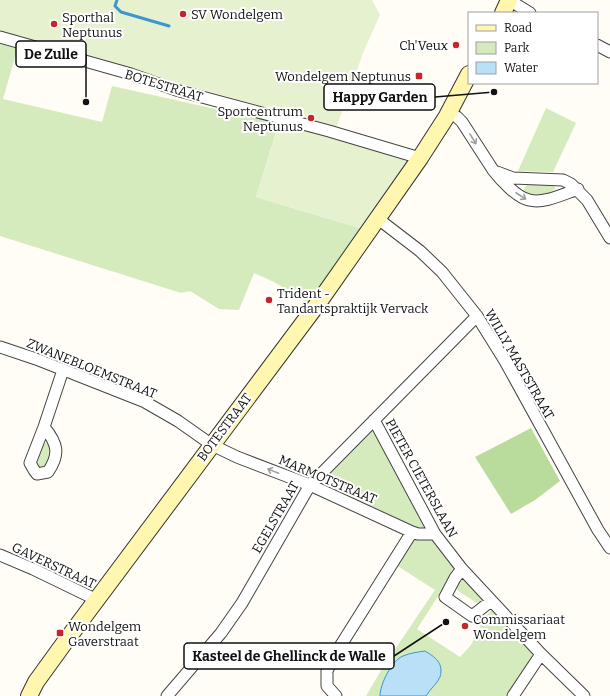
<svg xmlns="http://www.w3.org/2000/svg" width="610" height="696" viewBox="0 0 610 696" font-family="Bitter,serif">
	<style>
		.green { fill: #d5ebbd }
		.forest { fill: #b9dc9c }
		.pitch { fill: #e6f2cf }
		.water { fill: #b9e0f7; stroke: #3f96cf }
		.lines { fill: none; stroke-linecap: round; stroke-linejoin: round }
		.stream { stroke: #3f96cf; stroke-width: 3 }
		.street-casing { stroke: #444; stroke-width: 13 }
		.secondary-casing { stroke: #333; stroke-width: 18 }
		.street { stroke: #fff; stroke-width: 11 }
		.secondary { stroke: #fff6b0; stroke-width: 16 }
		.oneway { stroke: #a0a0a0 }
		.poi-dot { fill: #c4262e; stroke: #fff; stroke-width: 1.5 }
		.labels { text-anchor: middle; stroke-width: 4; stroke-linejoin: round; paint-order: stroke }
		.poi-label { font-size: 13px; fill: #111; stroke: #fff; text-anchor: start }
		.street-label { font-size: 13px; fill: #111; stroke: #fff }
		.leader { fill: none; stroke: #111; stroke-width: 1.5 }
		.callout-dot { fill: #111; stroke: #fff; stroke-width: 1.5 }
		.callout { fill: #fff; stroke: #111; stroke-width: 1.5 }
		.callout-label { font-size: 14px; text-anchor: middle; font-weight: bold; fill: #111 }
	</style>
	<rect width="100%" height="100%" fill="#fffdf5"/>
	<!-- green -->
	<path class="green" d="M0,38L19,43L3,99L102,122L112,86L279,123L256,197L363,229L308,303L274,282L254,273L239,310L219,309L190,291L181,293L0,236Z
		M546,108L576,123L553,172L518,171Z
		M529,182L554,185L555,189C546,197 534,197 524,193V189Z
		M375,431L455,565L453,573L417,629L460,657L471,645L485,617L492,610L532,650V658L507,696H366L383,667L435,590L396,565L417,532L323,486C321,476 361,441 369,432Z
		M47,442L53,447L48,467L39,468L37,463L43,445Z
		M463,575L482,599L483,601L477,603L458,591L456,584Z"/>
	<!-- forest -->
	<path class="forest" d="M531,428L560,481L535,500L511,514L475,457Z"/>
	<!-- pitch -->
	<path class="pitch" d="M0,0H372L380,15L363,53L333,137L408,161L363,229L256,197L283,112L8,36L0,30Z"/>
	<!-- water -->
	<path class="water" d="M425,651C435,657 444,663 440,677C437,684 430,689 426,696H380C380,684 392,660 403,656C410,653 418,652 425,651Z"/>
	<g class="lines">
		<!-- stream -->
		<path class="stream" d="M117,0L115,6L121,12L169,26"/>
		<defs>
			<path id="street" d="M509,0L530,13
				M0,37L131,74L176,90L329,131L420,158
				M597,45L610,52
				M448,113L457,117L462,122L493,170C500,179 517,198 529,200C544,204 563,194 578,189
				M497,172L513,178L563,180L571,184L587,200L610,238
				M377,218L420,251L442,272L477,316L505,361L598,530L610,548
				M0,347L36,359L145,402L178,421L212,445L237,457L310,485L412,532L418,534H435
				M374,420L435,534L462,569L541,654L584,696
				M44,427C58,444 60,454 48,472L37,474L34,470L30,463L44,427L63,370
				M0,555L33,569L97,600
				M462,569L455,578L445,597L472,616L491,601
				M167,696L221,633L242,603L310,485L477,316
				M336,696L327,686V671L334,656L412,532
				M513,696L541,654"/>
			<path id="secondary" d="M503,13L509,0
				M29,696L36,682L65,642L319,302L420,158L447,116L469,74"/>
		</defs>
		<!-- street casing -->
		<use href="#street" class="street-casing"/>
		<!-- secondary casing -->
		<use href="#secondary" class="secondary-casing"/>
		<!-- street -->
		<use href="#street" class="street"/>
		<!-- secondary -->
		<use href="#secondary" class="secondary"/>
	</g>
	<!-- one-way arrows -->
	<defs><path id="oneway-shaft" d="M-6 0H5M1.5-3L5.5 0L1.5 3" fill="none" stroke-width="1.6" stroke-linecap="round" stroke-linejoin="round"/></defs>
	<g class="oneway">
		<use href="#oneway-shaft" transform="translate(473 139) rotate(58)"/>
		<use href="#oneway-shaft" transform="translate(521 196) rotate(33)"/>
		<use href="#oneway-shaft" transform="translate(273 471) rotate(-158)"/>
	</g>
	<!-- markers -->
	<g class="poi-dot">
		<circle cx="183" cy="14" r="4"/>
		<circle cx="54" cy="24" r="4"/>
		<circle cx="456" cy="45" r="4"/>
		<rect x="415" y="72" width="8" height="8" rx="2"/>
		<circle cx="311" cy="118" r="4"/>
		<circle cx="269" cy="300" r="4"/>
		<circle cx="465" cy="626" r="4"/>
		<rect x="56" y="629" width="8" height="8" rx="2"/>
	</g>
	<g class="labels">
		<!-- poi labels -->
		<g class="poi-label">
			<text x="191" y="19">SV Wondelgem</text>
			<text x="62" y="22">Sporthal<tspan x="62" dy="15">Neptunus</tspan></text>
			<text x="448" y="50" text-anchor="end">Ch'Veux</text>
			<text x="411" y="81" text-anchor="end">Wondelgem Neptunus</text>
			<text x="303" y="116" text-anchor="end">Sportcentrum<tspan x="303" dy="15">Neptunus</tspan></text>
			<text x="277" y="298">Trident -<tspan x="277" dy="15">Tandartspraktijk Vervack</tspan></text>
			<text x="473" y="624">Commissariaat<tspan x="473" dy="15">Wondelgem</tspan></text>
			<text x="68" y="631">Wondelgem<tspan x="68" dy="15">Gaverstraat</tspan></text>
		</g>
		<!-- street labels -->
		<g class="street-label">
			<text transform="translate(164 85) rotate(17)" y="5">BOTESTRAAT</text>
			<text transform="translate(520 364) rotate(60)" y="5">WILLY MASTSTRAAT</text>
			<text transform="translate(92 368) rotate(22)" y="5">ZWANEBLOEMSTRAAT</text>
			<text transform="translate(224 427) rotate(-53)" y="5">BOTESTRAAT</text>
			<text transform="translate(422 478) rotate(61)" y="5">PIETER CIETERSLAAN</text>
			<text transform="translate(328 479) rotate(23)" y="5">MARMOTSTRAAT</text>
			<text transform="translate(275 517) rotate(-60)" y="5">EGELSTRAAT</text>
			<text transform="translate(54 565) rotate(25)" y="5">GAVERSTRAAT</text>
		</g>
	</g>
	<!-- callouts -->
	<path class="leader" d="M86 102L86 54M494 92L435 97M446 622L394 656"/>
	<g class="callout-dot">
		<circle cx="86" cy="102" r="4"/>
		<circle cx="494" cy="92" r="4"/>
		<circle cx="446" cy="622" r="4"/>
	</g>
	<g class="callout">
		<rect x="16" y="41" width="70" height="26" rx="4"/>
		<rect x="324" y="84" width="111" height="26" rx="4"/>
		<rect x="184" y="643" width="210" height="26" rx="4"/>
	</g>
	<g class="callout-label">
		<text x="51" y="59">De Zulle</text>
		<text x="380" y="102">Happy Garden</text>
		<text x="289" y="661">Kasteel de Ghellinck de Walle</text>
	</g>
	<!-- legend -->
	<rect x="468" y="12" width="130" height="72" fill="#ffffff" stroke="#a0a0a0"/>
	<rect x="476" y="25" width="20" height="6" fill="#fff6b0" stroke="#a0a0a0"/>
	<text x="504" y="32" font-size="12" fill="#111111">Road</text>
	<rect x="476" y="42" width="20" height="12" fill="#d5ebbd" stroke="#a0a0a0"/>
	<text x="504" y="52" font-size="12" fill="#111111">Park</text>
	<rect x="476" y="62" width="20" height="12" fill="#b9e0f7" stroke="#a0a0a0"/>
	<text x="504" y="72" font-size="12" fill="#111111">Water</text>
</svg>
